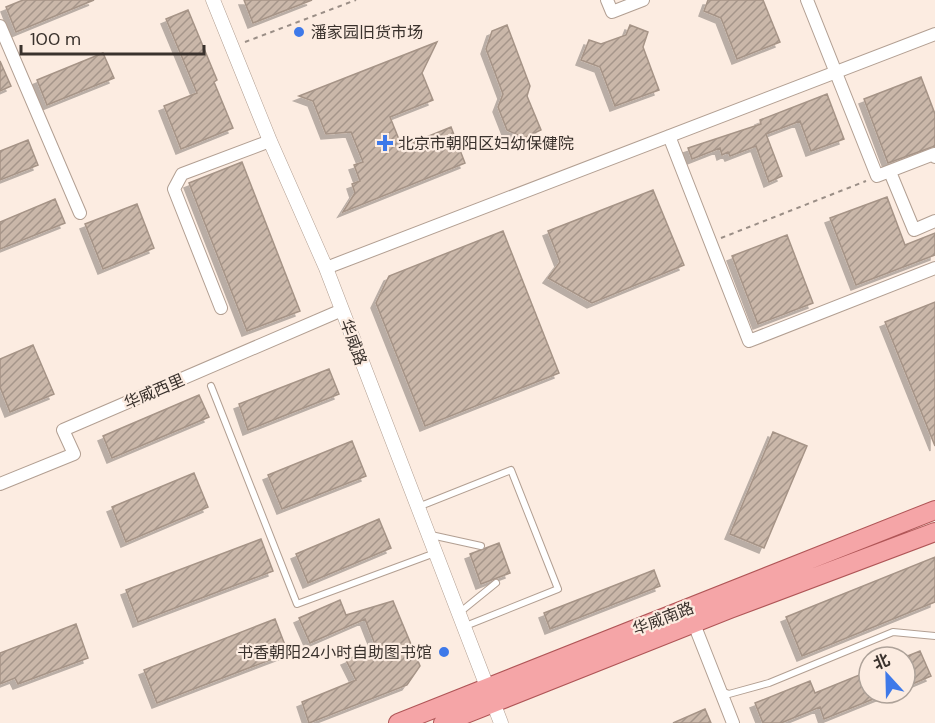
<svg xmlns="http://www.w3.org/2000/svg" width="935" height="723" viewBox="0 0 935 723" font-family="'DM Sans','Noto Sans SC',sans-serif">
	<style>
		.building { fill: url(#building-hatch); stroke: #a69487; stroke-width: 1.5; filter: url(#shadow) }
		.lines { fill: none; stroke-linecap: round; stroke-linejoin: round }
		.service-casing { stroke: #b29f92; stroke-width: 8 }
		.minor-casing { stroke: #b29f92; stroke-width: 14 }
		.tertiary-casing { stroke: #b29f92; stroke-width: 15 }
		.primary-casing { stroke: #b05657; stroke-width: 20 }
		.path { stroke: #9a8e86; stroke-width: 2; stroke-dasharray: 4.5 4.5; stroke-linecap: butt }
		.service { stroke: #fff; stroke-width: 6 }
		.minor { stroke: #fff; stroke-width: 12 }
		.tertiary { stroke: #fff; stroke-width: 14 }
		.primary { stroke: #f5a5a7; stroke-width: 18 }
		.poi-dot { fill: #3e79e9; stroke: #fcece1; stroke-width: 2 }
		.labels { text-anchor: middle; stroke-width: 4.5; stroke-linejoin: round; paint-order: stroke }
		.poi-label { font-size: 16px; fill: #3a322d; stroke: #fcece1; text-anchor: start }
		.street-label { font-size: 16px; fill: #3a322d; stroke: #fcece1 }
	</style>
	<defs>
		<pattern id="building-hatch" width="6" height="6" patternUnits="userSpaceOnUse" patternTransform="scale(1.5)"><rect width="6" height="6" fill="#cab7a9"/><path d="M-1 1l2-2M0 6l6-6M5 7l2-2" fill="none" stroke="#a5958a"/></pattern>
		<filter id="shadow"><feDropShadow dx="-5" dy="5" stdDeviation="0" flood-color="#0004"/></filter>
	</defs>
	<rect width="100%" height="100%" fill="#fcece1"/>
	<!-- building -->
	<path class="building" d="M23,0H94L16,32L6,7Z
		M244,0H312L253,23Z
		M708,0H763L780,42L737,59L721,18L704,11Z
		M188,10L217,80L214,82L233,128L181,149L164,106L197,93L166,19Z
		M507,25L530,86L527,96L541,130L524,138L507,130L498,107L503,94L486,49L492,31Z
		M630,25L648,32L643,47L659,90L615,106L600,67L581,60L589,40L601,44L626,35Z
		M437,42L422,73L433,100L390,117L402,147L451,127L465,163L343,212L355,193L352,184L360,181L354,165L363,162L351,132L326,134L313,101L299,96Z
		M103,53L114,78L47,105L37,80Z
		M0,61L11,86L0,91Z
		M921,77L935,114V146L888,163L864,99Z
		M827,94L844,139L811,151L800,121L766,134L782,176L769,182L756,146L730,156L728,152L722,155L720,148L692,159L688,148L761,124L760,120Z
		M28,140L38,165L0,180V151Z
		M242,162L300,311L247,331L189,183Z
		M653,190L684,265L592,303L548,278L560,262L548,231Z
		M887,197L905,245L935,233V255L856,285L830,218Z
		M55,199L65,223L0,249V222Z
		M137,204L154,248L103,269L85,224Z
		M503,231L559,373L425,426L376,303L389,276Z
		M787,235L813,303L758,324L732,256Z
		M935,302V446L885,322Z
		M33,345L54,394L10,412L0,387V359Z
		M329,369L339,394L248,430L239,404Z
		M199,395L209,417L112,458L103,436Z
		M773,432L807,446L764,548L730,534Z
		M352,441L366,476L282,509L268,475Z
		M194,473L208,507L126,542L112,507Z
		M379,519L391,548L308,583L296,554Z
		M261,539L273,571L138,622L126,590Z
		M499,543L510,573L481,584L470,554Z
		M935,557V602L802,656L786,617Z
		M654,570L660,586L550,629L544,613Z
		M340,600L346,615L393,601L420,666L407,685L309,723L302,702L356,680L346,660L376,647L365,619L310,643L299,618Z
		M275,619L288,653L157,703L144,670Z
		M76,624L88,658L18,684L15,678L0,684V653Z
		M920,651L931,676L905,687V657Z
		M869,671V693H888L824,719L820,707L781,723H763L755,703L810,681L815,693Z
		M705,709L711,723H673Z"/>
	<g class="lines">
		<defs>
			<path id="service" d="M211,386L297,604L435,553
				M418,507L511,470L558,589L463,627
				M431,535L481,546
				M459,613L496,583
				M721,691L729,694L769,683L893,632L935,636"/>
			<path id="minor" d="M607,0L612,12L643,0
				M807,0L877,176L934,154L935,157
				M0,26L80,213
				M669,136L749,341L935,268
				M890,172L914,230L935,221
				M326,268L935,34
				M221,308L174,189L182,174L270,141
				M0,484L74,454L63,430L342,310
				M694,624L733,723"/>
			<path id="tertiary" d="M213,0L270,141L326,268L501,723"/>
			<path id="primary" d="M398,723L935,510
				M443,723L730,609L935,532"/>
		</defs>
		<!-- service casing -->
		<use href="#service" class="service-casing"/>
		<!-- minor casing -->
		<use href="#minor" class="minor-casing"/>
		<!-- tertiary casing -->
		<use href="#tertiary" class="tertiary-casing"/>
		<!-- primary casing -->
		<use href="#primary" class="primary-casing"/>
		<!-- path -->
		<path class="path" d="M245,42L356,0
			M721,238L866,181"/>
		<!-- service -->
		<use href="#service" class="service"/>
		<!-- minor -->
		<use href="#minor" class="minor"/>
		<!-- tertiary -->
		<use href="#tertiary" class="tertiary"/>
		<!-- primary -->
		<use href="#primary" class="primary"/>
	</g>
	<!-- markers -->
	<g class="poi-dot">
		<circle cx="299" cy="32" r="6"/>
		<path d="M382 134h6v6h6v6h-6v6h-6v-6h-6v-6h6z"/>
		<circle cx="444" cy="652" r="6"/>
	</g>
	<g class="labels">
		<!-- poi labels -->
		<g class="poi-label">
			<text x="311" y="38">潘家园旧货市场</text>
			<text x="398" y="149">北京市朝阳区妇幼保健院</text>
			<text x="432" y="658" text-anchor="end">书香朝阳24小时自助图书馆</text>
		</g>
		<!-- street labels -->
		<g class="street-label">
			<text transform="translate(354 342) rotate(70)" y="6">华威路</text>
			<text transform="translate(154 391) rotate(-23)" y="6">华威西里</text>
			<text transform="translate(663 618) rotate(-21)" y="6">华威南路</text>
		</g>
	</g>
	<!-- north arrow -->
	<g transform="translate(887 675) rotate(338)"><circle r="28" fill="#fcece1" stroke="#aea299" stroke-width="1.5"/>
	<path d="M0-4.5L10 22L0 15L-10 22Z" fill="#3e79e9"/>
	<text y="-9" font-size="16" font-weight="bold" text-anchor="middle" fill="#3a322d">北</text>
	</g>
	<!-- scale -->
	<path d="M21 45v9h183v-9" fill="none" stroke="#3a322d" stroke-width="3"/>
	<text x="30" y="45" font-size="18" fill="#3a322d" stroke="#fcece1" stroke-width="4.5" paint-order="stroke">100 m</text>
</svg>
